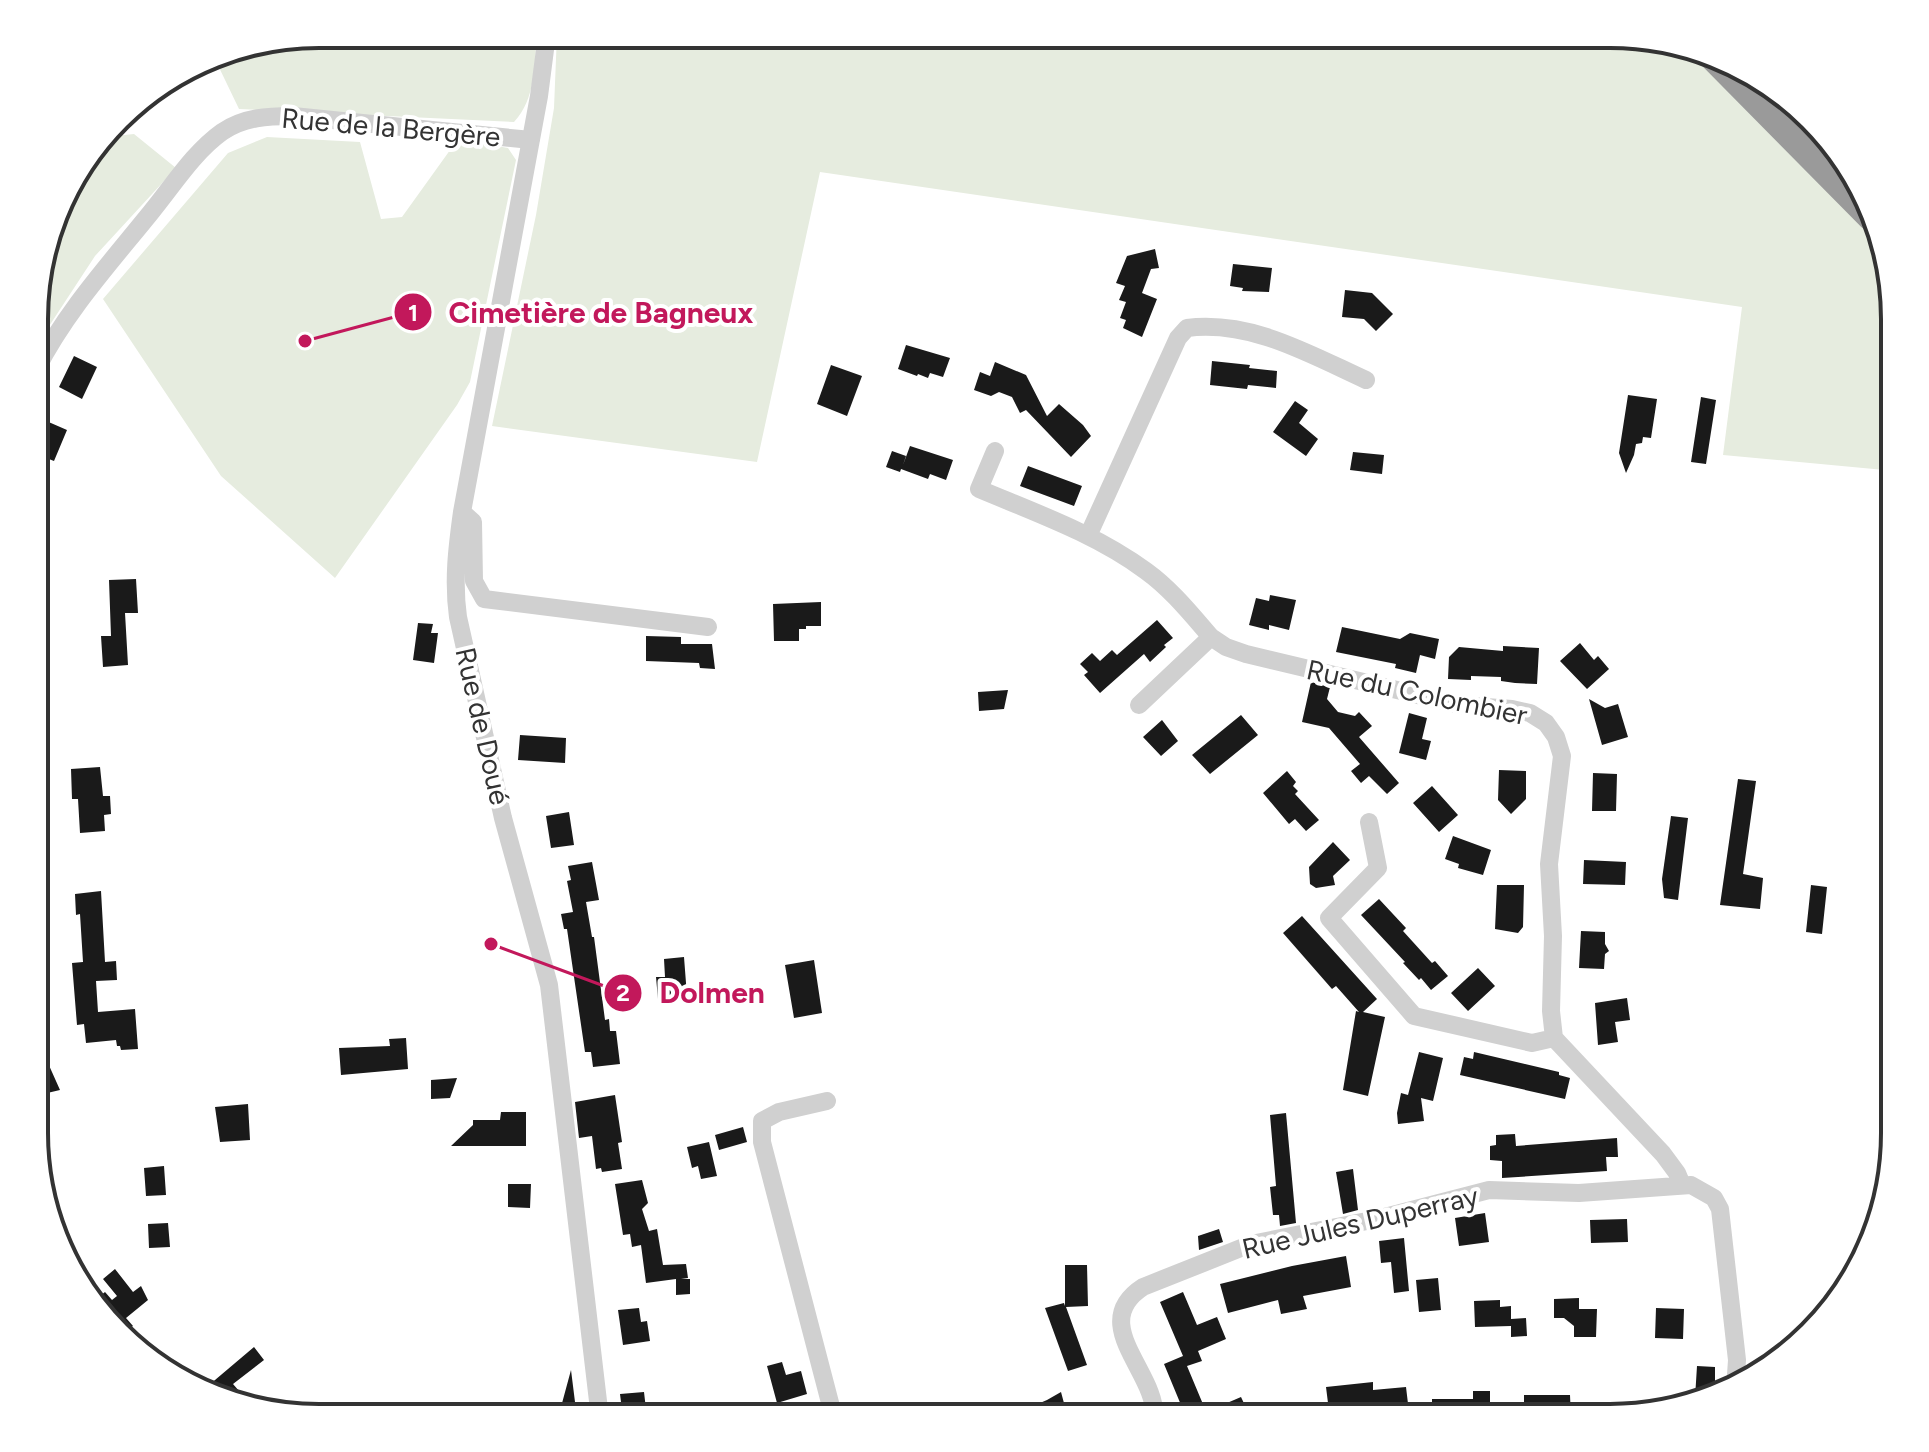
<svg xmlns="http://www.w3.org/2000/svg" width="1929" height="1452" viewBox="0 0 1929 1452" font-family="Figtree,sans-serif">
	<style>
		.green { fill: #e6ecdf }
		.building { fill: #1a1a1a }
		.lines { fill: none; stroke-linecap: round; stroke-linejoin: round }
		.minor { stroke: #d0d0d0; stroke-width: 18 }
		.highway { stroke: #9a9a9a; stroke-width: 28 }
		.labels { text-anchor: middle; stroke-width: 8; stroke-linejoin: round; paint-order: stroke }
		.street-label { font-size: 28px; fill: #333; stroke: #fff }
		.rim { fill: none; stroke: #333; stroke-width: 4 }
		.leader { fill: none; stroke: #c2185b; stroke-width: 3 }
		.callout-dot { fill: #c2185b; stroke: #fff; stroke-width: 3 }
		.mark-label { font-size: 24px; text-anchor: middle; font-weight: bold; fill: #fff }
		.callout-label { font-size: 30px; text-anchor: middle; font-weight: bold; fill: #c2185b; stroke: #fff; stroke-width: 8; stroke-linejoin: round; paint-order: stroke }
	</style>
	<rect width="100%" height="100%" fill="#fff"/>
	<!-- green -->
	<path class="green" d="M319,34H537C534,66 536,98 514,122L239,109L214,57L227,49Z
		M557,34L1628,35L1719,56L1870,211L1895,319V471L1723,455L1742,307L820,172L757,462L492,426L536,215L554,108Z
		M134,134L176,168L95,256L36,346L37,282L72,177L105,137Z
		M267,137L360,142L381,219L402,217L458,139L508,148L516,160L470,382L457,405L335,578L221,476L103,299L228,153Z"/>
	<!-- building -->
	<path class="building" d="M1155,249L1159,268L1151,269L1142,293L1157,299L1142,337L1123,328L1126,320L1120,318L1126,302L1119,300L1125,286L1116,283L1127,256Z
		M1233,264L1272,268L1269,292L1242,291L1243,288L1230,286Z
		M1345,290L1372,293L1393,314L1376,331L1364,319L1342,317Z
		M906,345L950,358L943,377L930,373L928,378L918,374L917,376L898,369Z
		M74,356L97,367L82,399L59,387Z
		M1212,361L1250,365L1249,368L1277,371L1276,388L1248,385L1247,389L1210,385Z
		M995,362L1026,375L1047,416L1059,404L1083,425L1091,436L1071,457L1026,410L1020,413L1012,397L999,392L991,396L974,390L980,372L990,376Z
		M831,365L862,376L847,416L817,404Z
		M1628,395L1657,399L1651,438L1643,437L1642,443L1636,444L1634,455L1626,473L1619,453Z
		M1701,397L1716,400L1706,464L1691,462Z
		M1295,401L1308,410L1299,423L1318,439L1306,456L1273,432Z
		M44,420L67,430L54,461L36,454V439Z
		M910,446L953,460L946,480L930,474L928,479L901,469L900,472L886,467L892,451L906,456L903,465Z
		M1353,452L1384,455L1382,474L1350,470Z
		M1028,466L1082,486L1074,506L1020,486Z
		M136,579L138,613H125L128,665L103,667L101,636H111L109,580Z
		M1270,595L1296,600L1289,630L1269,625V630L1249,625L1256,598L1269,601Z
		M821,602V626H806V629H799V641H774L773,604Z
		M1157,620L1173,638L1164,645L1166,647L1150,662L1144,654L1100,693L1084,675L1088,672L1080,664L1092,653L1100,661L1112,650L1117,655Z
		M418,623L433,624L431,633H438L434,663L413,660Z
		M1342,627L1400,639L1410,633L1439,639L1435,659L1420,655L1416,673L1395,668L1396,664L1336,652Z
		M646,636L681,637V644H712L715,669L700,668L699,663L646,661Z
		M1580,643L1594,660L1598,656L1609,669L1587,689L1560,661Z
		M1503,646L1539,648L1537,684L1515,683L1501,681V677L1471,676V680L1448,679L1449,657L1459,647L1503,651Z
		M1311,682L1330,687L1327,699L1338,712L1355,716L1359,712L1372,726L1359,737L1399,783L1387,794L1369,776L1361,783L1351,771L1360,764L1329,728L1302,722Z
		M1008,690L1004,709L979,711L978,692Z
		M1589,699L1605,708L1618,704L1628,737L1602,745Z
		M1409,713L1427,718L1422,739L1431,741L1426,760L1399,753Z
		M1241,715L1258,735L1210,774L1192,755Z
		M1162,720L1178,741L1161,756L1143,737Z
		M520,735L566,738L565,763L518,760Z
		M100,767L103,796H110L111,814L104,815L105,831L80,833L78,799H72L71,769Z
		M1499,770L1526,771V799L1511,814L1498,800Z
		M1287,771L1296,782L1293,786L1298,791L1295,794L1319,820L1306,831L1295,819L1289,824L1263,793Z
		M1593,773L1617,774L1616,811H1592Z
		M1738,779L1756,781L1743,874L1763,878L1760,909L1720,905Z
		M1432,786L1458,815L1439,832L1413,803Z
		M569,812L574,845L551,848L546,816Z
		M1671,816L1688,818L1678,900L1664,898L1662,879Z
		M1453,836L1491,850L1483,875L1458,868L1459,864L1445,859Z
		M1333,842L1350,860L1333,876L1335,885L1316,888L1310,884L1309,867Z
		M1584,860L1626,862L1625,885L1583,884Z
		M592,862L599,900L586,902L592,937H594L605,1020L609,1019L610,1031H616L620,1064L593,1067L591,1052H585L567,929H564L561,914L573,912L567,881L571,880L568,866Z
		M1497,885H1524L1523,927L1518,933L1495,929Z
		M1811,885L1827,887L1822,934L1806,932Z
		M101,891L105,962L116,961L117,980L96,981L98,1012L135,1009L138,1049L121,1050L120,1046H117L116,1040L86,1043L84,1024L77,1025L72,963L83,962L80,914L76,915L75,894Z
		M1379,899L1406,928L1403,931L1432,963L1435,961L1448,976L1431,990L1421,978L1419,980L1403,963L1405,962L1361,915Z
		M1302,916L1377,999L1363,1012L1385,1017L1368,1096L1343,1090L1356,1011L1359,1012L1336,986L1332,989L1283,933Z
		M1581,931L1605,932V944L1609,951L1605,954L1604,969L1579,968Z
		M684,957L687,996L658,999L656,977H665L664,959Z
		M814,960L822,1013L794,1018L785,965Z
		M1478,968L1495,986L1468,1011L1451,993Z
		M1627,998L1630,1020L1615,1022L1618,1042L1598,1045L1595,1003Z
		M35,1034L60,1090L43,1094L35,1077Z
		M406,1038L408,1069L341,1075L339,1048L390,1046L389,1039Z
		M1419,1052L1443,1058L1433,1101L1421,1098L1424,1121L1398,1124L1397,1113L1401,1093L1408,1095Z
		M1474,1052L1559,1072V1075L1570,1078L1565,1099L1460,1075L1464,1057L1473,1059Z
		M457,1078L450,1098L431,1099V1080Z
		M615,1095L622,1142L618,1143L622,1169L602,1172L601,1168L596,1169L592,1136L579,1138L575,1102Z
		M248,1104L250,1140L220,1142L215,1107Z
		M501,1112H526V1146H451L473,1125V1120H500Z
		M1286,1113L1296,1223L1280,1226L1279,1215H1273L1270,1187L1276,1186L1270,1115Z
		M743,1127L747,1142L719,1150L715,1135Z
		M1515,1134L1516,1146L1617,1138L1618,1157H1606L1607,1171L1502,1178V1161L1490,1160V1146L1496,1145V1135Z
		M709,1142L717,1176L701,1179L698,1166L692,1168L687,1147Z
		M164,1166L166,1195L146,1196L144,1168Z
		M1353,1169L1358,1210L1343,1214L1336,1172Z
		M642,1180L648,1203L642,1209L649,1231L657,1229L663,1265L686,1264L688,1278L681,1279H690V1294L676,1295V1279L646,1283L641,1245L632,1247L630,1234L623,1235L615,1184Z
		M508,1184H531L530,1208L508,1207Z
		M1485,1213L1489,1242L1459,1246L1455,1218Z
		M1627,1219L1628,1242L1591,1243L1590,1220Z
		M168,1223L170,1247L149,1248L148,1224Z
		M1219,1229L1223,1242L1199,1250L1198,1236Z
		M1404,1238L1409,1291L1394,1293L1391,1262L1381,1263L1379,1241Z
		M1346,1256L1351,1287L1303,1296L1307,1309L1281,1314L1278,1300L1228,1313L1220,1284L1292,1266Z
		M1065,1265H1087L1088,1306L1066,1307L1087,1365L1068,1371L1045,1308L1064,1303L1065,1306Z
		M115,1269L133,1292L141,1286L148,1300L126,1318L133,1326L121,1334L95,1300L105,1292L112,1300L117,1296L103,1279Z
		M1438,1278L1441,1310L1419,1312L1416,1280Z
		M1183,1292L1197,1325L1217,1317L1226,1339L1198,1351L1202,1361L1187,1366L1205,1409L1186,1417L1164,1364L1183,1356L1160,1302Z
		M1579,1298V1309H1597L1596,1337H1574V1326L1564,1318H1554V1299Z
		M1500,1300V1307L1511,1306V1319L1526,1318L1527,1336L1511,1337V1323V1326L1475,1327L1474,1301Z
		M639,1308L641,1322L647,1321L650,1341L623,1345L618,1310Z
		M1656,1308L1684,1309L1683,1339L1655,1338Z
		M254,1347L264,1360L233,1384L239,1391L227,1400L210,1396L202,1391Z
		M782,1362L786,1375L801,1371L807,1394L777,1403L767,1366Z
		M1697,1366L1715,1367V1394L1695,1398Z
		M571,1370L577,1418H558Z
		M1373,1382V1390L1406,1387L1409,1412L1375,1415V1407L1329,1411L1326,1387Z
		M1473,1391H1490V1403L1524,1404V1395H1570L1571,1418H1432V1399H1473Z
		M644,1392L647,1418H623L620,1394Z
		M1061,1392L1068,1418H1005L1047,1400Z
		M1241,1397L1249,1414L1240,1418H1192Z"/>
	<g class="lines">
		<!-- minor -->
		<path class="minor" d="M547,34L539,96L462,512C457,548 453,581 458,617L503,818L549,985L600,1418
			M36,370C66,311 111,262 152,211C174,184 194,152 222,132C244,117 268,116 293,116L531,140
			M995,451L979,489C1036,513 1096,534 1146,571C1171,589 1191,614 1211,637
			M462,512L473,522L474,581L484,599L708,627
			M1088,536L1178,338L1187,328C1251,320 1309,354 1366,380
			M1139,705L1211,637L1226,647L1246,654L1460,705L1512,709L1530,713L1546,723L1556,737L1562,756L1549,864L1553,936L1551,1011L1554,1038L1663,1154L1677,1173L1682,1185
			M1369,822L1378,868L1329,918L1414,1016L1532,1043L1554,1038
			M827,1101L779,1112L762,1121V1142L834,1418
			M1154,1418C1159,1374 1086,1324 1143,1287L1251,1244L1377,1219L1489,1190L1579,1193L1691,1185L1714,1198L1720,1209L1737,1360L1735,1389"/>
		<!-- highway -->
		<path class="highway" d="M1709,53L1871,217
			M1797,104L1798,105"/>
	</g>
	<g class="labels">
		<!-- street labels -->
		<g class="street-label">
			<text transform="translate(391 127) rotate(5)" y="10">Rue de la Bergère</text>
			<text transform="translate(1417 692) rotate(12)" y="10">Rue du Colombier</text>
			<text transform="translate(483 726) rotate(77)" y="10">Rue de Doué</text>
			<text transform="translate(1360 1222) rotate(-13)" y="10">Rue Jules Duperray</text>
		</g>
	</g>
	<!-- crop -->
	<path d="M0 0H1929V1452H0ZM319 48H1610A271 271 0 0 1 1881 319V1133A271 271 0 0 1 1610 1404H319A271 271 0 0 1 48 1133V319A271 271 0 0 1 319 48Z" fill="#fff" fill-rule="evenodd"/>
	<path class="rim" d="M319 48H1610A271 271 0 0 1 1881 319V1133A271 271 0 0 1 1610 1404H319A271 271 0 0 1 48 1133V319A271 271 0 0 1 319 48Z"/>
	<!-- callouts -->
	<path class="leader" d="M305 341L413 312M491 944L623 993"/>
	<g class="callout-dot">
		<circle cx="305" cy="341" r="8"/>
		<circle cx="491" cy="944" r="8"/>
		<circle cx="413" cy="312" r="20"/>
		<circle cx="623" cy="993" r="20"/>
	</g>
	<g class="mark-label">
		<text x="413" y="321">1</text>
		<text x="623" y="1001">2</text>
	</g>
	<g class="callout-label">
		<text x="601" y="323">Cimetière de Bagneux</text>
		<text x="712" y="1003">Dolmen</text>
	</g>
</svg>
